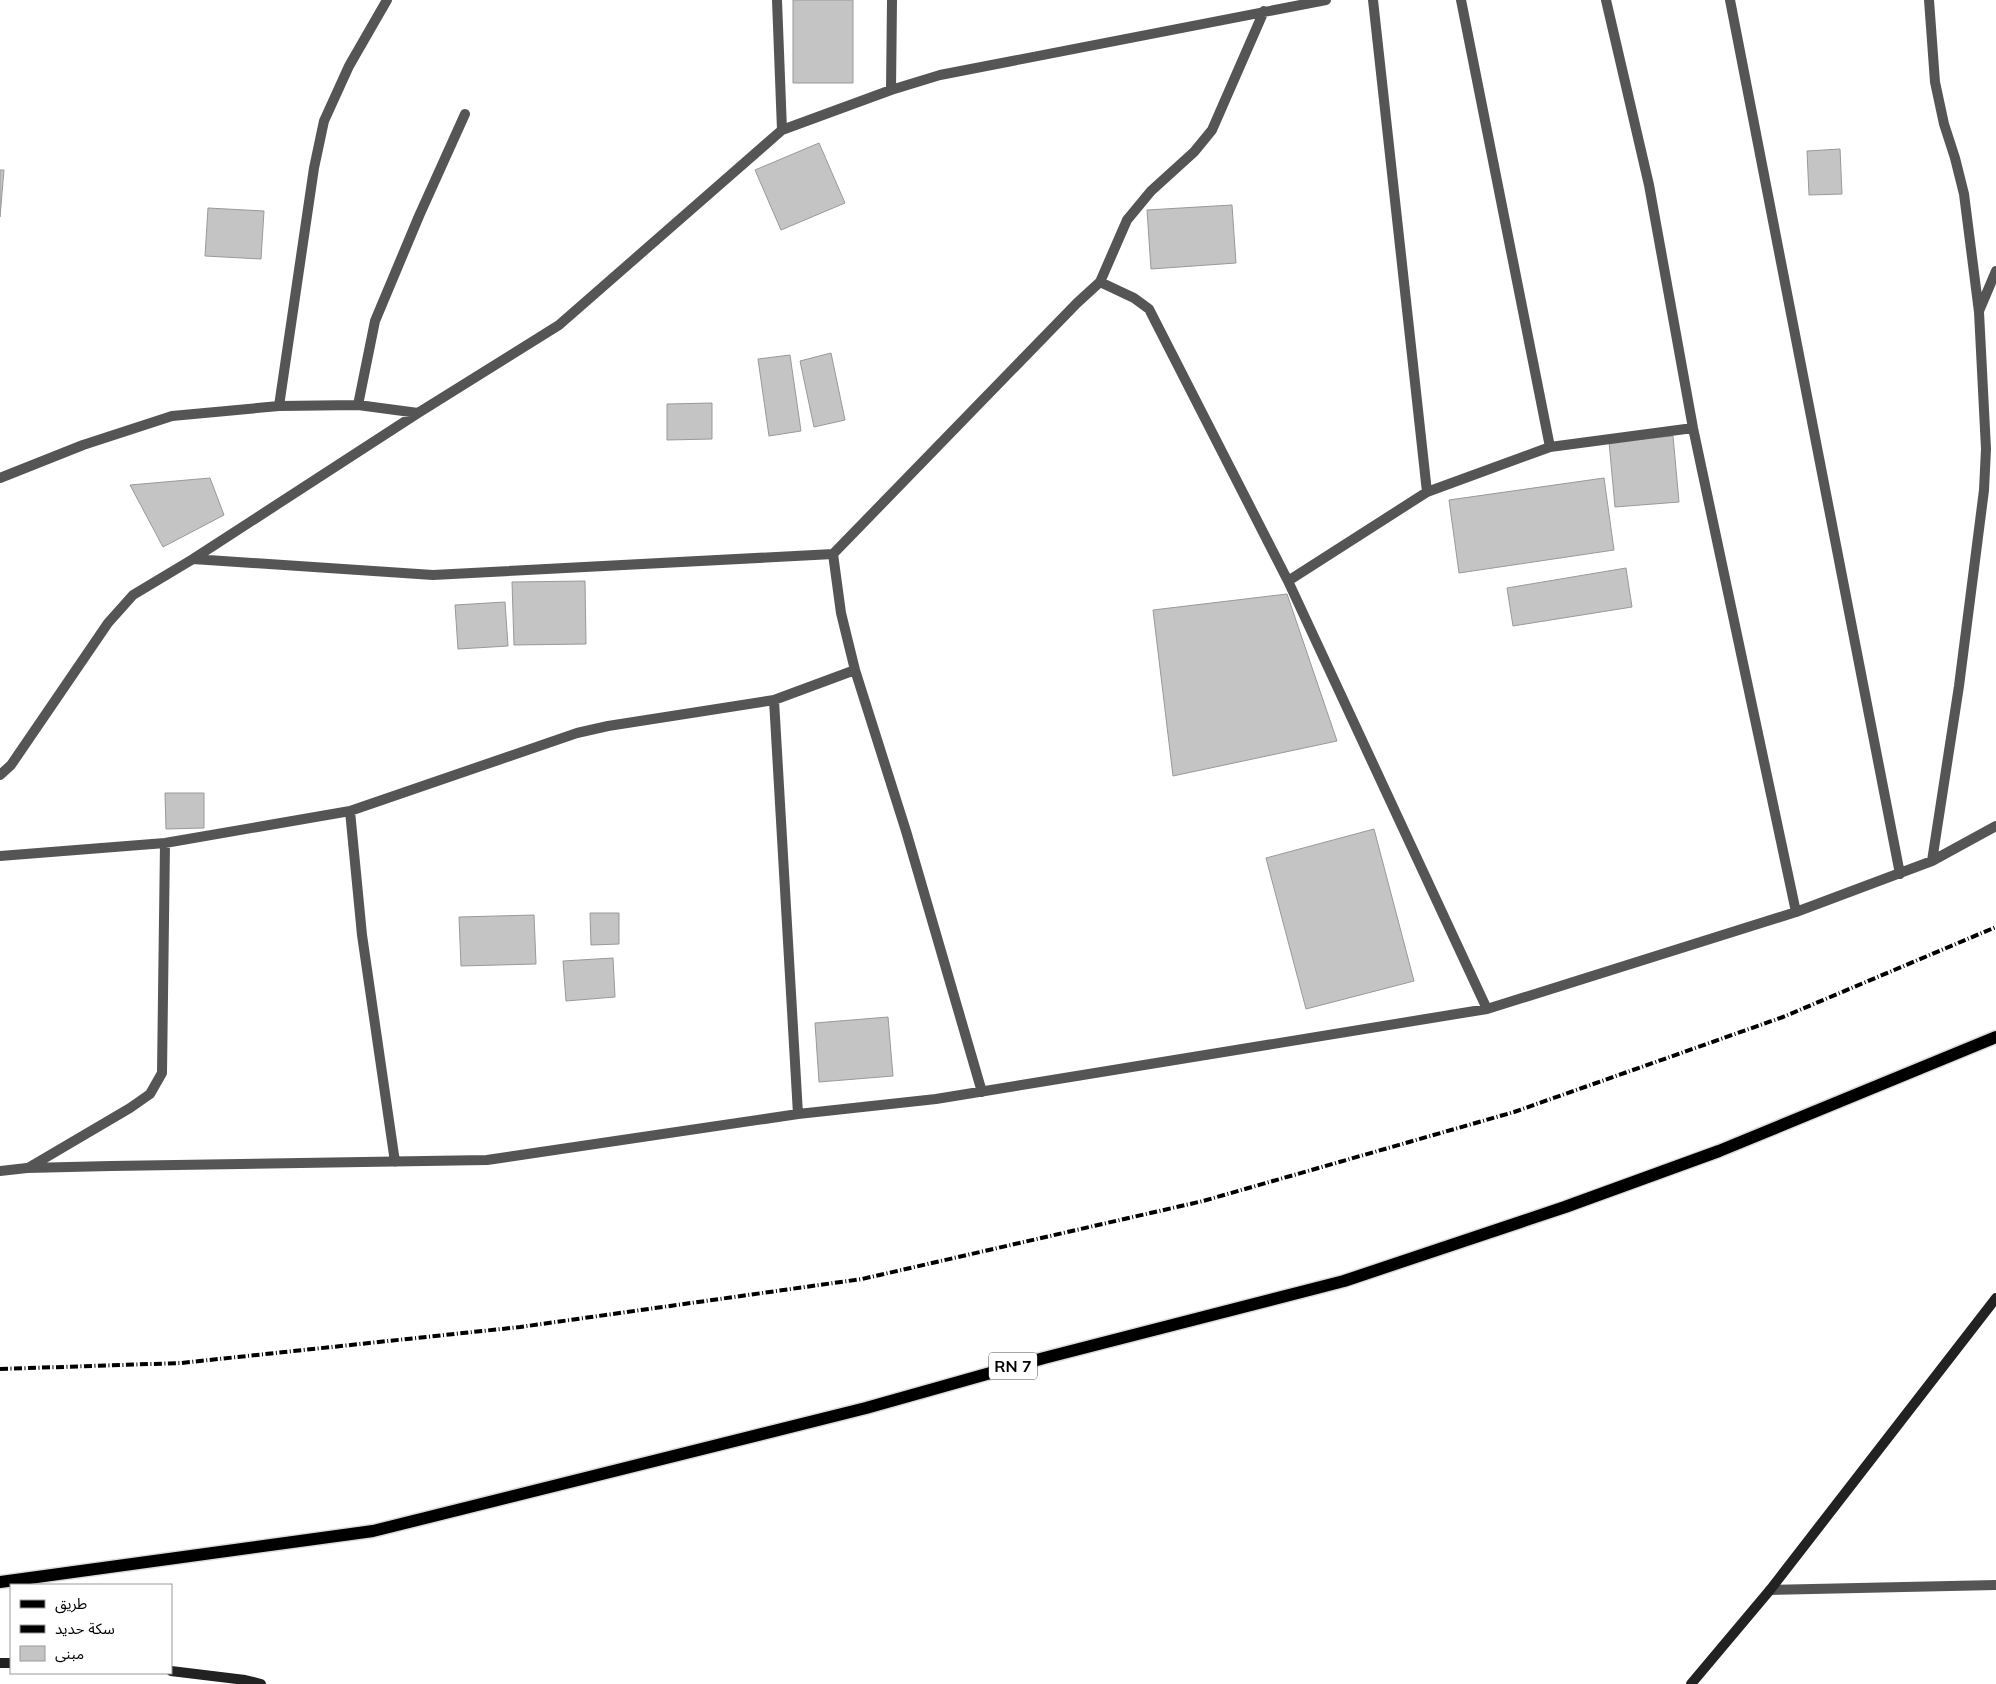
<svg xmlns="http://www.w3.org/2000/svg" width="1996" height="1684" viewBox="0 0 1996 1684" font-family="Mulish,'Noto Sans Arabic',sans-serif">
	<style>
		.building { fill: #c4c4c4; stroke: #999 }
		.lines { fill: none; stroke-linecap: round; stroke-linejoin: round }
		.primary-casing { stroke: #dbdbdb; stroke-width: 15 }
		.minor { stroke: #555; stroke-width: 10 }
		.secondary { stroke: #222; stroke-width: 10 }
		.primary { stroke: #000; stroke-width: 12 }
		.rail { stroke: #000; stroke-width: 4; stroke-dasharray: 8 2.5 1 2.5; stroke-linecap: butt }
		.labels { text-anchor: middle; stroke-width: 4.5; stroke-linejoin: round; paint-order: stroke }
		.shield { fill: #fff; stroke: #4c4c4c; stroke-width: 1 }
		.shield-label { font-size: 16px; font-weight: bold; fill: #000 }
	</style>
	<rect width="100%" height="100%" fill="#fff"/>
	<!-- building -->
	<path class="building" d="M793,0H853V83H793Z
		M819,143L845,203L781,230L755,170Z
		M1840,149L1842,194L1809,195L1807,151Z
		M0,170H4L0,217Z
		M1232,205L1236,263L1151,269L1147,210Z
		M208,208L264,211L261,259L205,256Z
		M831,353L845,420L814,427L800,361Z
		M790,355L801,431L769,436L758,359Z
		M712,403V439L667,440V404Z
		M1673,436L1679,502L1615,507L1609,442Z
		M210,478L224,515L163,547L130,485Z
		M1604,478L1614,550L1459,573L1449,500Z
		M1626,568L1632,607L1513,626L1507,588Z
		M585,581L586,644L514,645L512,582Z
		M1287,594L1337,741L1173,776L1153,610Z
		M505,602L508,646L458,649L455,605Z
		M165,793H204V828L166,829Z
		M1374,829L1414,981L1306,1009L1266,858Z
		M590,913H619V944L591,945Z
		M534,915L536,964L461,966L459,917Z
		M613,958L615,997L566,1001L563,961Z
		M888,1017L893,1076L819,1082L815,1023Z"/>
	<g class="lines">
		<defs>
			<path id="primary" d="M0,1582L373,1531L866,1408L1044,1358L1344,1281L1565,1207L1719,1151L1996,1037"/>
		</defs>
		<!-- primary casing -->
		<use href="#primary" class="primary-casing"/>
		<!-- minor -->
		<path class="minor" d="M777,0L782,130
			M1461,0L1550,447
			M1606,0L1649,185L1693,428L1796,912
			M1730,0L1900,874
			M1929,0L1935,82L1944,124L1955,158L1964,194L1979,312L1986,449L1984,490L1959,686L1932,861
			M891,90L892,0
			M1100,282L1127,220L1151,191L1194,152L1212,130L1264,11
			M1979,311L1996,271
			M358,405L375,321L419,216L465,114
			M279,406L314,168L324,121L349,66L387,0
			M0,478L83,445L172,416L279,406L358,405L418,413
			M1427,492L1550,447L1693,428
			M193,559L433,575L833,554
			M1288,581L1427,492L1373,0
			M0,775L11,765L108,623L133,595L193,559L418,413L559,325L782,130L891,90L940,75L1326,0
			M350,811L362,935L395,1162
			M0,856L165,843L350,811L577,733L608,726L774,700
			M982,1092L906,831L855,670L841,613L833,554L1077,303L1100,282L1134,298L1149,309L1288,581L1487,1009
			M798,1114L774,700L855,670
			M28,1168L130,1108L150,1094L162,1073L165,843
			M0,1171L27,1168L111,1166L487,1160L798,1114L936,1099L1487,1009L1796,912L1932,861L1996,826
			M1770,1590L1996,1585"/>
		<!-- secondary -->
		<path class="secondary" d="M0,1663H11
			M171,1671L245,1680L261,1684
			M1691,1684L1770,1590L1996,1298"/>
		<!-- primary -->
		<use href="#primary" class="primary"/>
		<!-- rail -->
		<path class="rail" d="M0,1369L181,1363L520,1327L862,1279L1203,1201L1514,1112L1783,1017L1996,927"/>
	</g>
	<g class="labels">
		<!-- shield labels -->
		<rect class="shield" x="989" y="1352.5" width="48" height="27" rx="4"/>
		<g class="shield-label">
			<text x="1013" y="1372">RN 7</text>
		</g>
	</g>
	<!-- legend -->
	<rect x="10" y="1584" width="162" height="90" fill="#ffffff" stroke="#999999"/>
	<rect x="20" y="1600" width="25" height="8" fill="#000000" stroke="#999999"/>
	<text x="55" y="1609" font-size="15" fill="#000000">طريق</text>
	<rect x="20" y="1625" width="25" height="8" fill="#000000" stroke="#999999"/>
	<text x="55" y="1634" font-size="15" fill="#000000">سكة حديد</text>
	<rect x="20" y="1646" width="25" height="15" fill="#c4c4c4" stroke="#999999"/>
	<text x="55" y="1659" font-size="15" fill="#000000">مبنى</text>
</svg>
